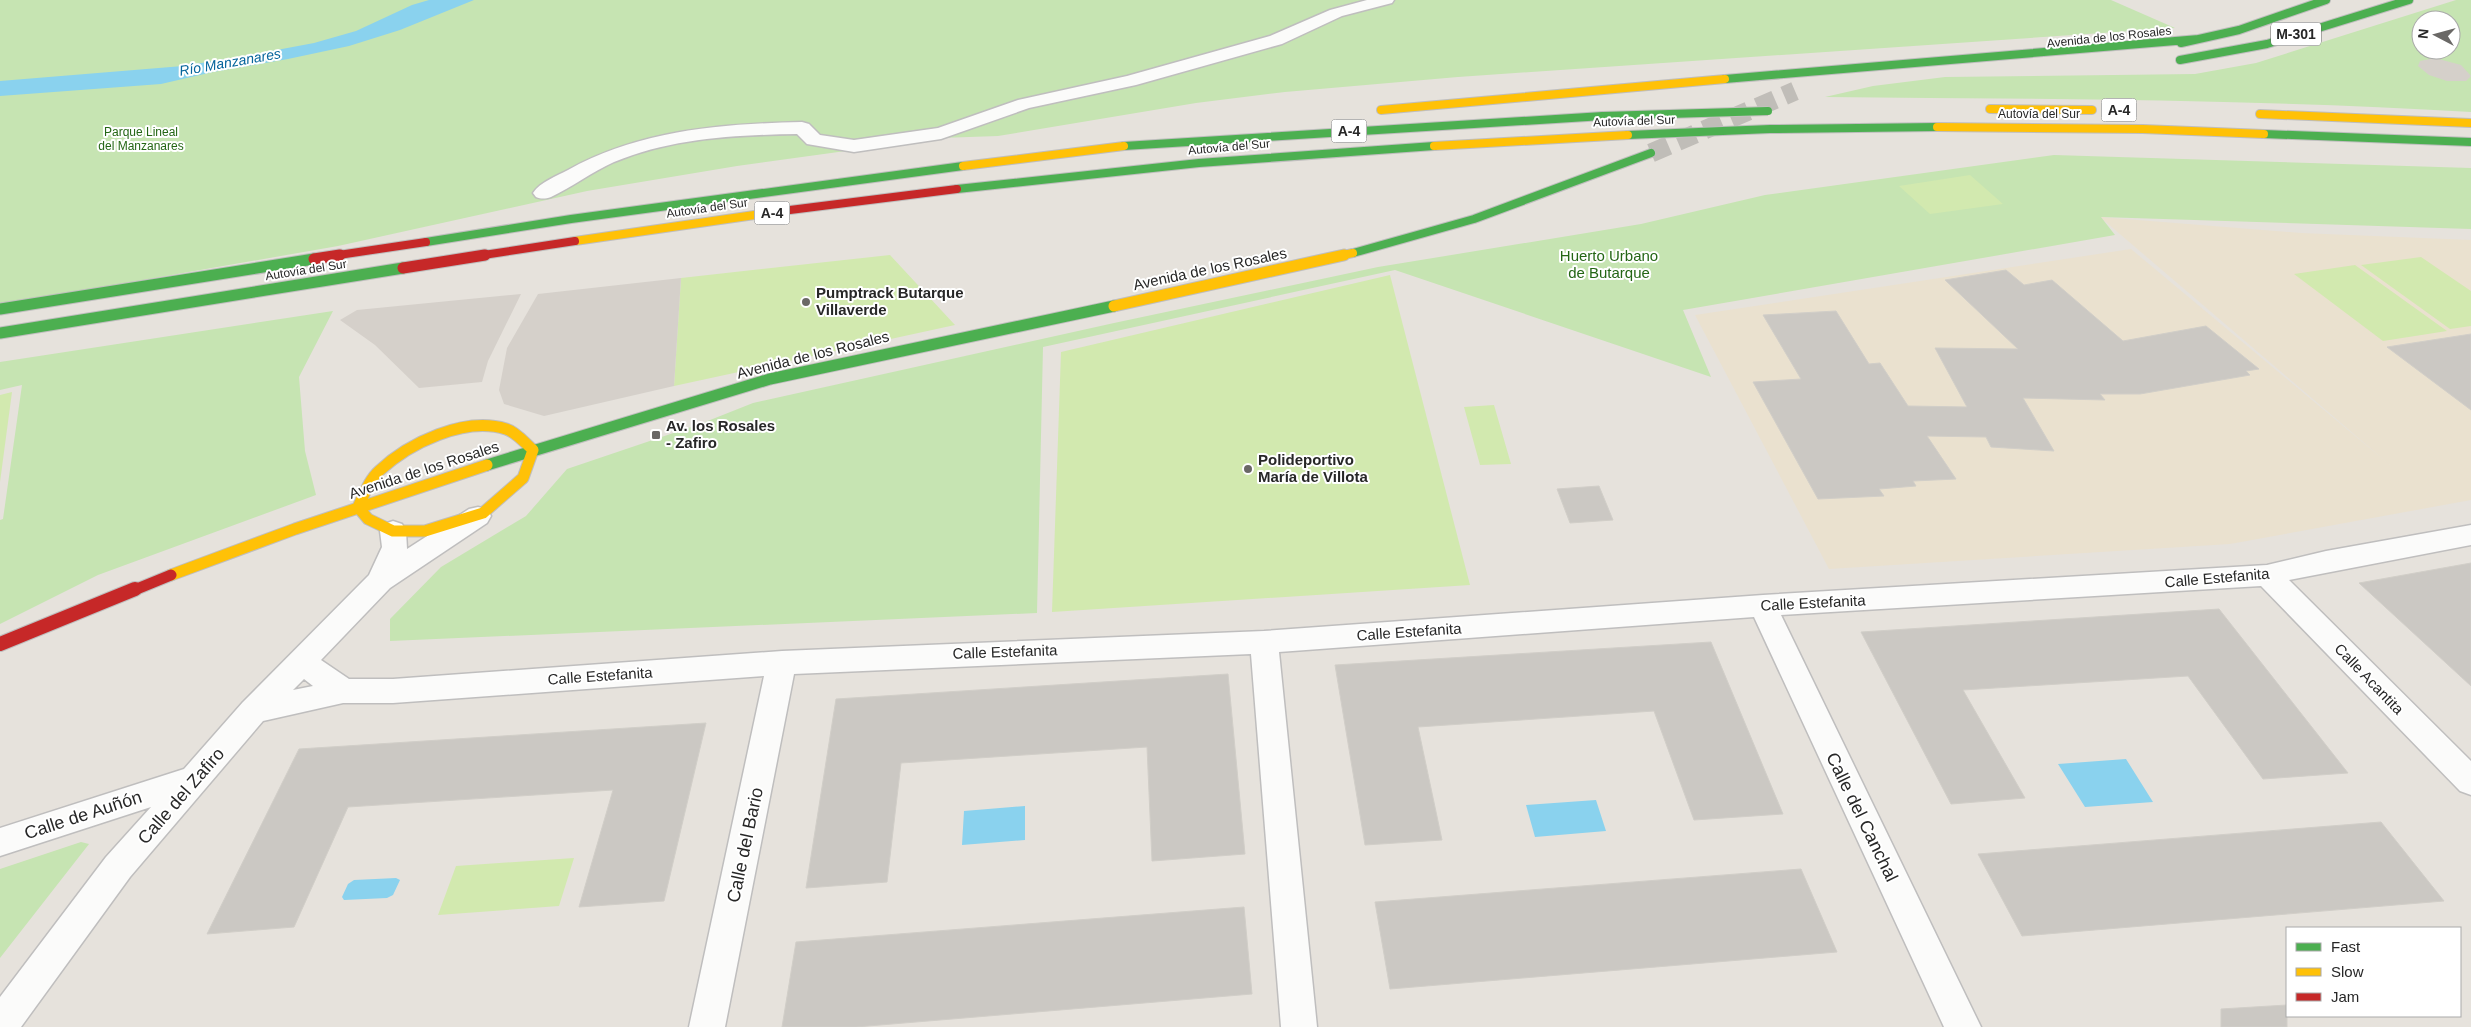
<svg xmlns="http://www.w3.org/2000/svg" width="2471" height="1027" viewBox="0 0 2471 1027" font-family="Arial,sans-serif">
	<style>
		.education { fill: #eae1cf }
		.green { fill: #c6e4b2; fill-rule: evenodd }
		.pitch { fill: #d2e9af }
		.plaza { fill: #d5d0ca }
		.water { fill: #8ad2ee }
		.building { fill: #cbc8c3; stroke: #d1cec8 }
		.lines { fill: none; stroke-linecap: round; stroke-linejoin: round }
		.highway-tunnel { stroke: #c0bdb8; stroke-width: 19; stroke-dasharray: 19 10; stroke-linecap: butt }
		.street-casing { stroke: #bfbebe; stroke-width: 3 }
		.fast-far1-casing { stroke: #bfbebe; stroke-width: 10 }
		.fast-casing { stroke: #bfbebe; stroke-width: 13 }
		.slow-far1-casing { stroke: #bfbebe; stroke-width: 10 }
		.slow-casing { stroke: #bfbebe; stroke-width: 13 }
		.jam-far2-casing { stroke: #bfbebe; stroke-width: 10 }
		.jam-far1-casing { stroke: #bfbebe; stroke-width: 13 }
		.jam-casing { stroke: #bfbebe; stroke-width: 16 }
		.street { fill: #fbfbfa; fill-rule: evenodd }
		.fast-far1 { stroke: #4caf50; stroke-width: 8 }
		.fast { stroke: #4caf50; stroke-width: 11 }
		.slow-far1 { stroke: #ffc107; stroke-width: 8 }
		.slow { stroke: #ffc107; stroke-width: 11 }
		.jam-far2 { stroke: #c62828; stroke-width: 8 }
		.jam-far1 { stroke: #c62828; stroke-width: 11 }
		.jam { stroke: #c62828; stroke-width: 14 }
		.fast-bridge-casing { stroke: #c3c1bf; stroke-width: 10; stroke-linecap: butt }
		.fast-bridge { stroke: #4caf50; stroke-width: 8 }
		.poi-dot { fill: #6a6866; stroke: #fff; stroke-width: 2 }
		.labels { text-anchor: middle; stroke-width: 4; stroke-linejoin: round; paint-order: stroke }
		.far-street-label { font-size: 12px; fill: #272727; stroke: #fff }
		.far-park-label { font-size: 12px; fill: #246615; stroke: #fff }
		.shield { fill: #fff; stroke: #686868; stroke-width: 1 }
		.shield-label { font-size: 14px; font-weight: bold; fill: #272727 }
		.far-water-label { font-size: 14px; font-style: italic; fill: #06659c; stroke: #fff }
		.park-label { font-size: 15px; fill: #246615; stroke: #fff }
		.street-label { font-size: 15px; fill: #272727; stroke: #fff }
		.poi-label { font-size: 15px; font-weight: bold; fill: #272727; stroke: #fff; text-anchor: start }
		.near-street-label { font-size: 18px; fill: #272727; stroke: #fff }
	</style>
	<rect width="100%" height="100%" fill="#e6e2dc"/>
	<!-- education -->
	<path class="education" d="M2100,217L2301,233L2471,240V500L2230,544L1829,569L1695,315L2131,249L2390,465Z"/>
	<!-- green -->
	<path class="green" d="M0,0H2111L2175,28L1458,77L1285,92L1196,103L998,136L940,138L737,166L587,191L338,246L0,305Z
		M2456,0H2471V112C2256,99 2040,99 1825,97L1873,86L1945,77L2195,74L2256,63ZM2421,20H2451V50H2421Z
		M2054,155L2471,168V229L2101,217L2115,235L1683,310L1711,377L1395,270L1043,347L1037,613L390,641V619L441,567L526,516L567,469L700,424L753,403L1114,323L1378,267L1641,224L1765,195Z
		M333,311L299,377L305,451L316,495L98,575L0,624V520L3,519L22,385L0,390V362Z
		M81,842L89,844L0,958V869Z"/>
	<!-- pitch -->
	<path class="pitch" d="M1970,175L2003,204L1930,214L1899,186Z
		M890,255L955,325L674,386L681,278Z
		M2421,257L2471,291V326L2450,329L2361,265Z
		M2355,265L2447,331L2383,341L2294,274Z
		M1390,275L1470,585L1052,612L1061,352Z
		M12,392L0,482V395Z
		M1494,405L1511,464L1480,465L1464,407Z
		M574,858L559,906L438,915L456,866Z"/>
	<!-- plaza -->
	<path class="plaza" d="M2435,58L2461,65L2471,76L2466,81H2447L2429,75L2418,66L2420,61Z
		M681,278L674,386L544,416L504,404L499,390L507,348L538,294Z
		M521,294L488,361L482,382L419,388L375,345L340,320L357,310Z"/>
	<!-- water -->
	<path class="water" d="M429,0H474L400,30L349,46L288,59L213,72L161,84L0,96V81L183,66L250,55L314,43L356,31L412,5Z
		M2126,759L2153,802L2085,807L2058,764Z
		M1596,800L1606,831L1535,837L1526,805Z
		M1025,806V840L962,845L964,811Z
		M396,878L400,880L393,895L387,898L344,900L342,897L348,884L354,880Z"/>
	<!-- building -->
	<path class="building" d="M2006,270L2024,285L2052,280L2123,341L2206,326L2259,369L2246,371L2250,375L2140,394H2100L2105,400L2023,398L2054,451L1991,447L1986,437L1927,436L1956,479L1913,481L1916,486L1879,489L1884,496L1818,499L1753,382L1801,379L1763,315L1836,311L1869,364L1880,363L1908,406L1967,407L1935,348L2018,349L1945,280Z
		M2471,334V410L2387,347Z
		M1599,486L1613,520L1570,523L1557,489Z
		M2471,563V686L2359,583Z
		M2219,609L2348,773L2263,779L2188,676L1963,690L2025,798L1951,804L1861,632Z
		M1711,642L1783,814L1694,820L1654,711L1418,727L1442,840L1365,845L1335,665Z
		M1228,674L1245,854L1152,861L1147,747L901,763L887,882L806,888L836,699Z
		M706,723L664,901L579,907L613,790L348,807L294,927L207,934L299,749Z
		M2381,822L2444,901L2022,936L1978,854Z
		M1801,869L1837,952L1390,989L1375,902Z
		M1244,907L1252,994L856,1027H782L796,942Z
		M2287,1005V1027H2221V1009Z"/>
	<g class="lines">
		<!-- highway-tunnel -->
		<path class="highway-tunnel" d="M1651,153L1795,91"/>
		<defs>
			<path id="street" d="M1367,0H1394L1392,3L1342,16L1282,44L1136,85L1029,108L941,139L854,152L807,144L797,134C734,135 673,138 614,162C592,172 572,187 551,197C545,199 541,199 536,197L533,193C540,182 557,176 568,170C641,130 720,124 802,122L809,124L820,135L854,140L938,128L1018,100L1127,76L1270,36L1330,10Z
				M478,507L487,509L491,516L487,523L390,588L321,660L349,679H393L782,651L1264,631L1763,595L2267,565L2326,551L2471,525V545L2289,580L2471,761V795L2460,791L2261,586L1781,615L1981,1027H1944L1754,617L1279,652L1317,1027H1281L1251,654L794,674L725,1027H689L764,676L393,703H343L263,721L130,877L21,1027H0V997L106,857L151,807L0,856V828L184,769L243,702L369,575L382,547L380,531L384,524L393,521L402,524L406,531L407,549L469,509ZM304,679L313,686L293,690Z"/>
			<path id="fast-far1" d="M2181,43L2239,30L2326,0
				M2180,60L2267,44L2409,0
				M1725,79L2199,39
				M2264,134L2471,142
				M1628,135L1770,129L1937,127
				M1124,146L1603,116
				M957,189L1199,163L1434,146
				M426,242L571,219L963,166
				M1353,253L1474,219L1651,153"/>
			<path id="fast" d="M0,309L314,259
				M0,333L403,268
				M487,465L770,379L1114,306"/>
			<path id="slow-far1" d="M1990,109L2092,110
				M1381,110L1725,79
				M2260,114L2471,123
				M1937,127L2143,129L2264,134
				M1434,146L1628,135
				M963,166L1124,146
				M575,241L782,211
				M1338,256L1353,253"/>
			<path id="slow" d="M1114,306L1344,255
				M358,507L368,519L393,531H425L483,513L523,478L533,450
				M358,507C364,495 369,480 379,471C409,443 465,416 506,429C516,432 525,443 533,450
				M171,575L295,529L487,465"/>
			<path id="jam-far2" d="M782,211L957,189
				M332,256L426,242
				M477,256L575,241"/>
			<path id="jam-far1" d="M314,259L340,255
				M403,268L485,255
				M132,591L171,575"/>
			<path id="jam" d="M0,644L135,589"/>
		</defs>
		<!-- street casing -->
		<use href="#street" class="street-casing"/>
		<!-- fast-far1 casing -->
		<use href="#fast-far1" class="fast-far1-casing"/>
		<!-- fast casing -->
		<use href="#fast" class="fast-casing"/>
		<!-- slow-far1 casing -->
		<use href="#slow-far1" class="slow-far1-casing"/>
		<!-- slow casing -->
		<use href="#slow" class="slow-casing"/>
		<!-- jam-far2 casing -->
		<use href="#jam-far2" class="jam-far2-casing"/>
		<!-- jam-far1 casing -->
		<use href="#jam-far1" class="jam-far1-casing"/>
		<!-- jam casing -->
		<use href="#jam" class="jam-casing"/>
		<!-- street -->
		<use href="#street" class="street"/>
		<!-- fast-far1 -->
		<use href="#fast-far1" class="fast-far1"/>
		<!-- fast -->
		<use href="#fast" class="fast"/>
		<!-- slow-far1 -->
		<use href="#slow-far1" class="slow-far1"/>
		<!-- slow -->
		<use href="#slow" class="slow"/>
		<!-- jam-far2 -->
		<use href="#jam-far2" class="jam-far2"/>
		<!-- jam-far1 -->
		<use href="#jam-far1" class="jam-far1"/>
		<!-- jam -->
		<use href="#jam" class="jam"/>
		<defs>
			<path id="fast-bridge" d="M1603,116L1768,111"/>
		</defs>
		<!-- fast-bridge casing -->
		<use href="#fast-bridge" class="fast-bridge-casing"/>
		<!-- fast-bridge -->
		<use href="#fast-bridge" class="fast-bridge"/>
	</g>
	<!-- markers -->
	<g class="poi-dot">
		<circle cx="806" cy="302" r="5"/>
		<rect x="651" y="430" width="10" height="10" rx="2.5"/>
		<circle cx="1248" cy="469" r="5"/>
	</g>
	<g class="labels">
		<!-- far-street labels -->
		<g class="far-street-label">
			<text transform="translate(2109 37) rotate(-6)" y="4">Avenida de los Rosales</text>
			<text x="2039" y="118">Autovía del Sur</text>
			<text transform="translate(1634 121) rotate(-2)" y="4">Autovía del Sur</text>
			<text transform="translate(1229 147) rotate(-5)" y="4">Autovía del Sur</text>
			<text transform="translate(707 208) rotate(-8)" y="4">Autovía del Sur</text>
			<text transform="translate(306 270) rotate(-9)" y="4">Autovía del Sur</text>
		</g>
		<!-- far-park labels -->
		<g class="far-park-label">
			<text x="141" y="136">Parque Lineal<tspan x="141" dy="14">del Manzanares</tspan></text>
		</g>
		<!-- shield labels -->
		<g class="shield">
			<rect x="2271" y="22.5" width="50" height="23" rx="4"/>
			<rect x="2101.5" y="98.5" width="35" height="23" rx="4"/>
			<rect x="1331.5" y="119.5" width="35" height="23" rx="4"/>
			<rect x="754.5" y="201.5" width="35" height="23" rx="4"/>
		</g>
		<g class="shield-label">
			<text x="2296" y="39">M-301</text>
			<text x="2119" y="115">A-4</text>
			<text x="1349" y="136">A-4</text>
			<text x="772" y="218">A-4</text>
		</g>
		<!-- far-water labels -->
		<g class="far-water-label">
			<text transform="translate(230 62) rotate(-10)" y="5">Río Manzanares</text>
		</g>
		<!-- park labels -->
		<g class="park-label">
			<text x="1609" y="261">Huerto Urbano<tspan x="1609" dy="17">de Butarque</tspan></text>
		</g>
		<!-- street labels -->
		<g class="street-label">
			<text transform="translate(1210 269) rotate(-12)" y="5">Avenida de los Rosales</text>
			<text transform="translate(813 355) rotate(-14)" y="5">Avenida de los Rosales</text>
			<text transform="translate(424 470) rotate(-18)" y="5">Avenida de los Rosales</text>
			<text transform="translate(2217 578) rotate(-5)" y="5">Calle Estefanita</text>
			<text transform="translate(1813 603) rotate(-3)" y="5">Calle Estefanita</text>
			<text transform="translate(1409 632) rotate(-4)" y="5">Calle Estefanita</text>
			<text transform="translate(1005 652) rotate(-2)" y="5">Calle Estefanita</text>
			<text transform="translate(600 676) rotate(-4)" y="5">Calle Estefanita</text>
			<text transform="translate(2369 679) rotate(46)" y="5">Calle Acantita</text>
		</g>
		<!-- poi labels -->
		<g class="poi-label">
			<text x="816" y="298">Pumptrack Butarque<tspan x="816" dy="17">Villaverde</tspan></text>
			<text x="666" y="431">Av. los Rosales<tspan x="666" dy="17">- Zafiro</tspan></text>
			<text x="1258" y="465">Polideportivo<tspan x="1258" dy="17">María de Villota</tspan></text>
		</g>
		<!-- near-street labels -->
		<g class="near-street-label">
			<text transform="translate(181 796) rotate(-49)" y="6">Calle del Zafiro</text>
			<text transform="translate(83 815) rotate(-18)" y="6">Calle de Auñón</text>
			<text transform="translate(1862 817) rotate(64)" y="6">Calle del Canchal</text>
			<text transform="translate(745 845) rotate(-78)" y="6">Calle del Bario</text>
		</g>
	</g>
	<!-- legend -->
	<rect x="2286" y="927" width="175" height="90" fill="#ffffff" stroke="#a9a9a9"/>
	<rect x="2296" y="943" width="25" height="8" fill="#4caf50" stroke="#a9a9a9"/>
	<text x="2331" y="952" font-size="15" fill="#272727">Fast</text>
	<rect x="2296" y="968" width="25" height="8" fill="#ffc107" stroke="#a9a9a9"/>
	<text x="2331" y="977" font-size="15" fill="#272727">Slow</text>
	<rect x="2296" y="993" width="25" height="8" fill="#c62828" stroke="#a9a9a9"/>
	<text x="2331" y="1002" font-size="15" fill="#272727">Jam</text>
	<!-- north arrow -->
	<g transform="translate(2436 35) rotate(276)"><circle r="24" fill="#ffffff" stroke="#a9a9a9"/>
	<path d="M0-4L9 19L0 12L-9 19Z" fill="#6a6866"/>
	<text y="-8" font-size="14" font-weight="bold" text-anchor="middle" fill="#272727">N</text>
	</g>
</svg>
